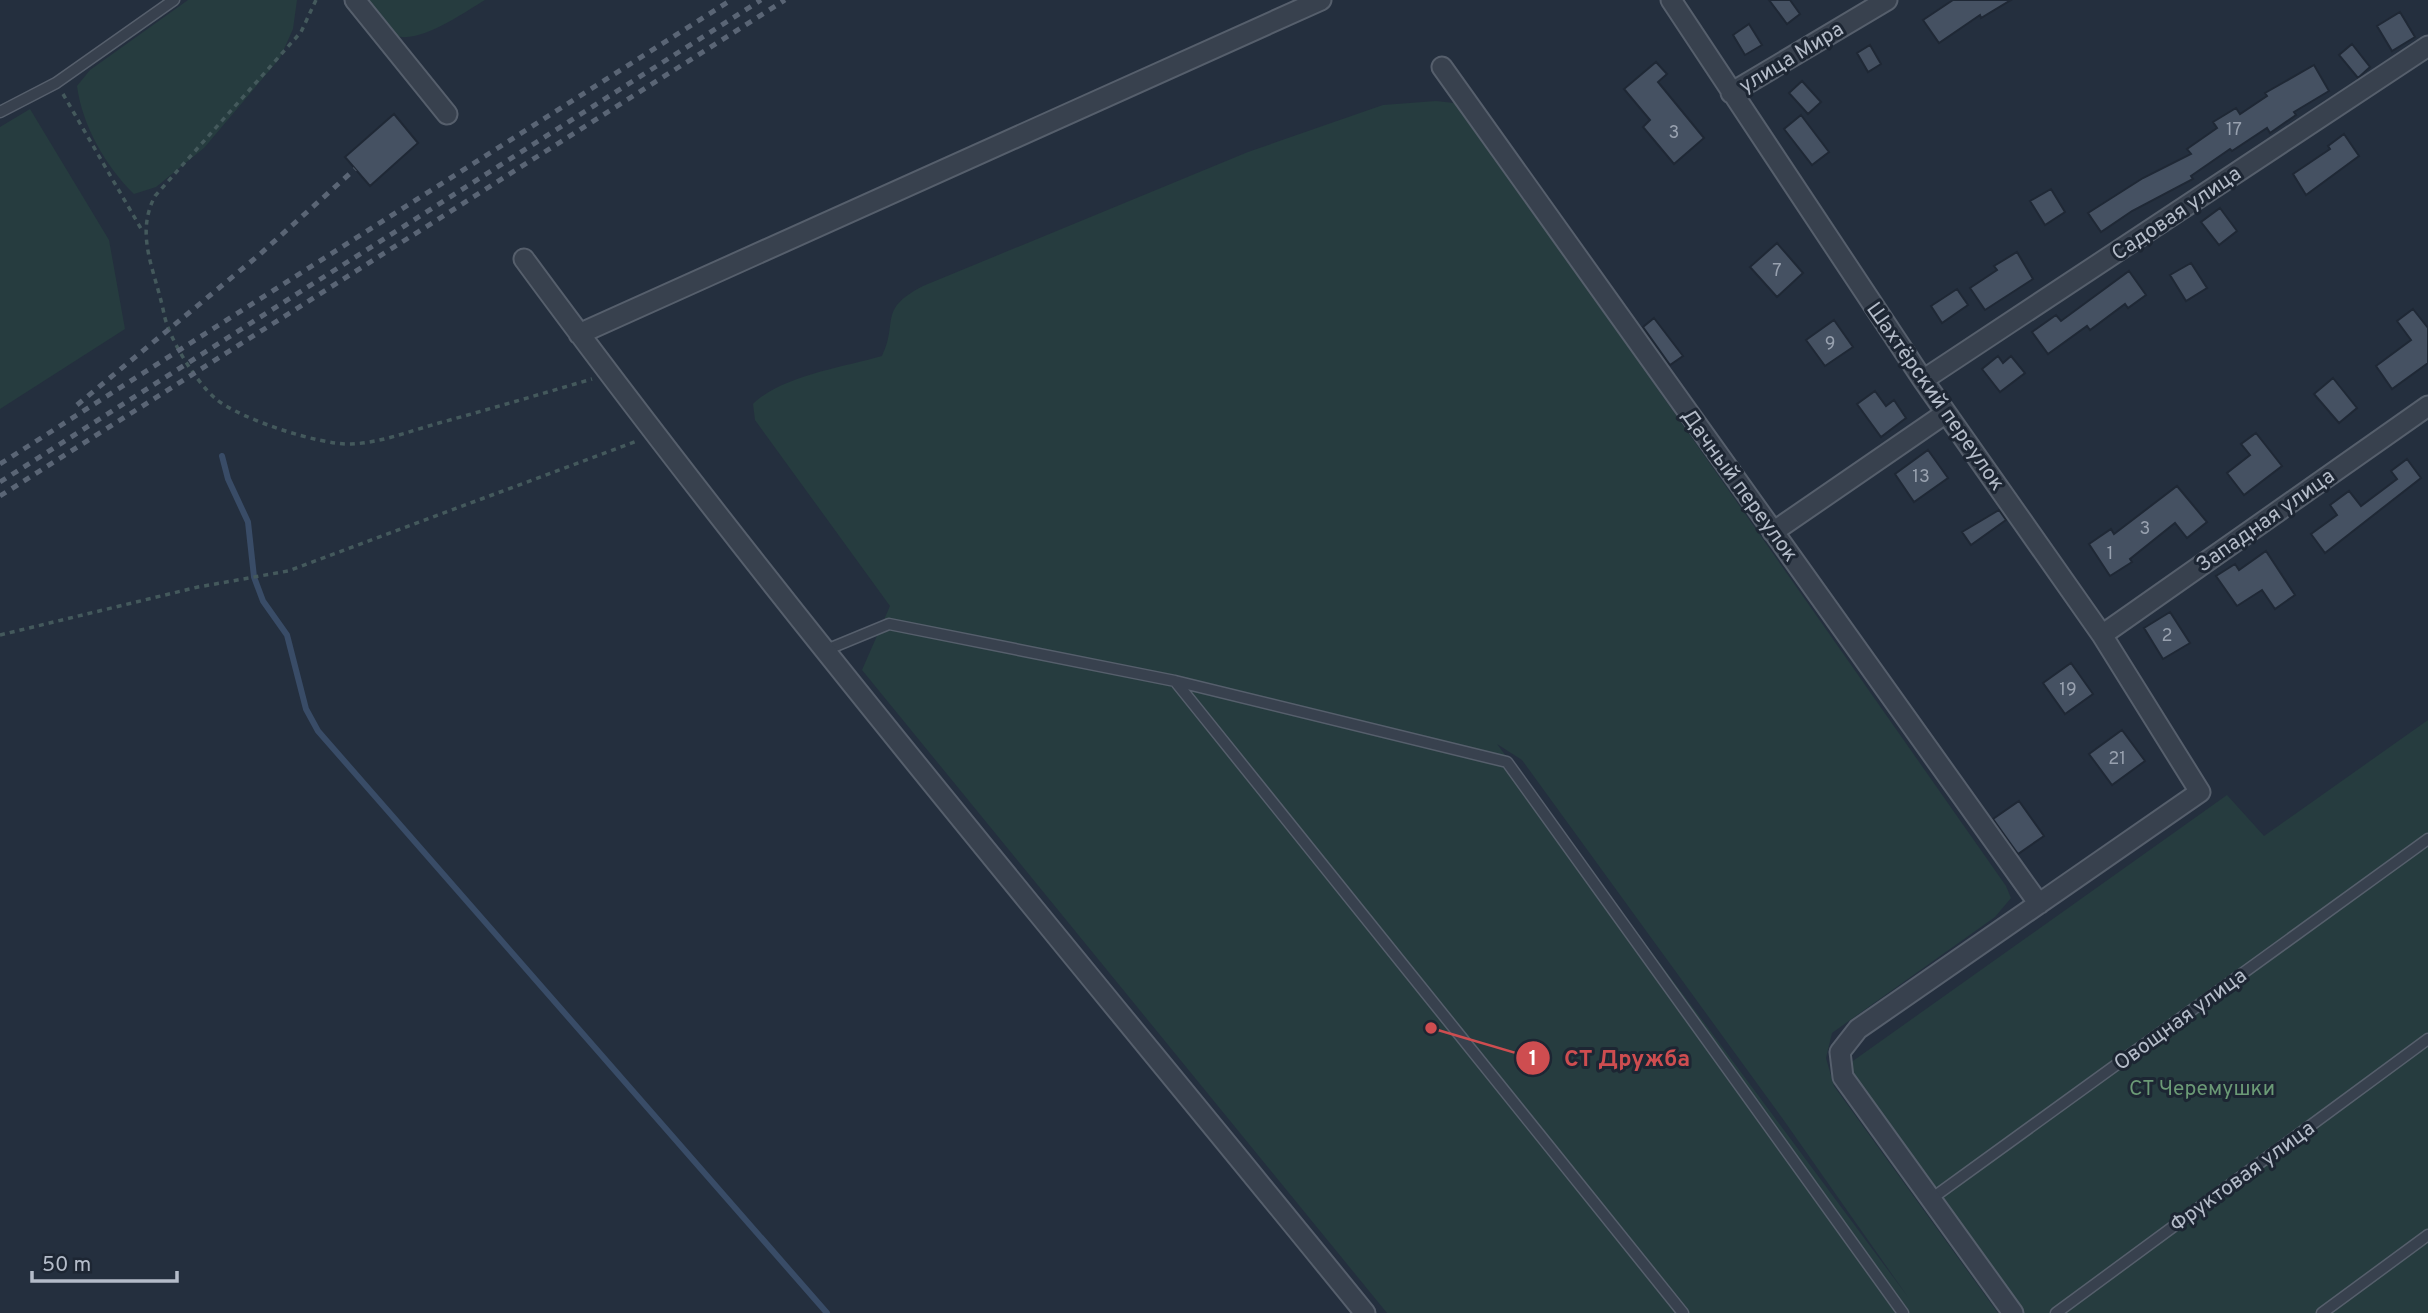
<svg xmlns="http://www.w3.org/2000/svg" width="2428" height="1313" viewBox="0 0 2428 1313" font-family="Overpass,sans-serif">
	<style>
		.green { fill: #263c3f; fill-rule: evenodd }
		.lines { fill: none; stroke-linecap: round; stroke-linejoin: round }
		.stream { stroke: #394c67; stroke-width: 6 }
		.building { fill: #455162; stroke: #1f2835; stroke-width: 2 }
		.lane-casing { stroke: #565f6c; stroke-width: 13 }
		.street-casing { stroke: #565f6c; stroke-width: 23 }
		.path { stroke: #44595c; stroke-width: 3.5; stroke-dasharray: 5 5; stroke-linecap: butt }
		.lane { stroke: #38414e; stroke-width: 10 }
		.street { stroke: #38414e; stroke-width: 19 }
		.rail { stroke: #5a6575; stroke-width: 5; stroke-dasharray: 7 7; stroke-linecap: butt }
		.labels { text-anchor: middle; stroke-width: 6; stroke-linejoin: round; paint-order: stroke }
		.number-label { font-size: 18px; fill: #98a1af }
		.street-label { font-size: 21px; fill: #b4bcc9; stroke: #1d2633 }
		.park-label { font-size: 21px; fill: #6b9a76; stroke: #1d2633 }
		.leader { fill: none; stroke: #ce4d50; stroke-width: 2.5 }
		.callout-dot { fill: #ce4d50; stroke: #1d2633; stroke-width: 2.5 }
		.mark-label { font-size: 21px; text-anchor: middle; font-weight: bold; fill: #fff }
		.callout-label { font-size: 23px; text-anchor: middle; font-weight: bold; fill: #ce4d50; stroke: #1d2633; stroke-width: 6; stroke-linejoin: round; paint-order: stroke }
	</style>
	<rect width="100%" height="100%" fill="#242f3e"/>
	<!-- green -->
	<path class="green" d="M188,0H297L293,29L280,58L204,148L156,187L134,194C106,167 82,125 77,86L90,70Z
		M367,0H485C464,12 411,51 389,32C381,24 374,10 367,0Z
		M1436,101L1454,103L1462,110L2006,886L2011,898L1995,917L1832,1033L1826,1058L1834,1086L1998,1313H1387L862,670L890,606L755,420L753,404C781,376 844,367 882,356C899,321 877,310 923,286L1248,152L1383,105ZM1497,744L1522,760L1785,1122L1908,1297Z
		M30,109L109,240L125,329L0,409V127Z
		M2428,720V1313H2019L1843,1068L2227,795L2264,836Z"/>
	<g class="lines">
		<!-- stream -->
		<path class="stream" d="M222,456L228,479L248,522L254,577L263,601L287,635L306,709L318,731L827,1313"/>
	</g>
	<!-- building -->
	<path class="building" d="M1769,0H1790L1800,14L1787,24Z
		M1953,0H2011L1981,18L1980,15L1939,43L1923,20Z
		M2400,12L2415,37L2392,51L2377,26Z
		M1749,24L1762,45L1745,55L1733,35Z
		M2352,44L2370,67L2358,78L2339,55Z
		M1870,45L1881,64L1868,72L1857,53Z
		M1656,62L1667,74L1658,82L1704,138L1674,164L1643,127L1650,120L1624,89Z
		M2314,65L2329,91L2294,112L2296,115L2270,133L2267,128L2232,151L2230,149L2191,176L2193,179L2132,211L2101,232L2088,213L2143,178L2191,154L2187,149L2217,128L2213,122L2236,108L2240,114L2267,96L2265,93Z
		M1802,81L1821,102L1808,114L1789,93Z
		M394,114L418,143L370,186L345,157Z
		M1801,115L1829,152L1812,165L1784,129Z
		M2344,134L2359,156L2306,195L2293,174L2330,149L2328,146Z
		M2051,189L2065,212L2045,225L2030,201Z
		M2220,208L2237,231L2219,245L2201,222Z
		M1777,243L1803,273L1777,297L1750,267Z
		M2017,252L2033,279L1985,310L1970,288L1997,270L1994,266Z
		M2191,263L2207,288L2186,301L2170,275Z
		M2129,271L2146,295L2128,308L2125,304L2090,330L2087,326L2048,354L2032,332L2056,315L2061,321Z
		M1957,289L1968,305L1942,323L1931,306Z
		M2413,309L2428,328V363L2392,389L2376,366L2411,340L2397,321Z
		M1654,318L1683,356L1670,365L1643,327Z
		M1834,320L1853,347L1825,366L1806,340Z
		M1998,356L2003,363L2011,356L2025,373L2000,392L1982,369Z
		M2333,378L2357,408L2339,423L2314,394Z
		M1875,391L1886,406L1894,400L1906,418L1881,437L1857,404Z
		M2256,433L2282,466L2244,495L2227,473L2250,455L2241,444Z
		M1928,450L1948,478L1914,502L1895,474Z
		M2407,459L2421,478L2325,553L2311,534L2337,515L2330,505L2349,491L2361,506L2397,479L2391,471Z
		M2177,486L2207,522L2187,538L2175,523L2130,559L2132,562L2110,576L2089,544L2111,529L2114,534Z
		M1999,510L2006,520L1971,545L1962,532Z
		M2266,551L2295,595L2275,609L2262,590L2237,606L2216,576L2235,564L2239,570Z
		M2170,612L2190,643L2163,659L2144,628Z
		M2071,663L2093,694L2065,714L2043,683Z
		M2122,730L2145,761L2112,785L2089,754Z
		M2019,801L2044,836L2018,854L1993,819Z"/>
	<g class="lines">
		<defs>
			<path id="lane" d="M0,112L56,83L174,0
				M826,650L889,624L1175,681L1507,762L1903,1313
				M1175,681L1683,1313
				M1931,1199L2428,839
				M2056,1313L2428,1039
				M2322,1313L2428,1235"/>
			<path id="street" d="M355,0L447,114
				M1671,0L1923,380L2102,635L2200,792L1858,1029L1840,1052L1843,1077L2013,1313
				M1442,67L2039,904
				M1731,93L1887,0
				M524,259C790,621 1082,964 1365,1313
				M579,334L1321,0
				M1923,380L2428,46
				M1773,532L1946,413
				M2102,635L2428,406"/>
		</defs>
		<!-- lane casing -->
		<use href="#lane" class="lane-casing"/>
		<!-- street casing -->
		<use href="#street" class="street-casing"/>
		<!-- path -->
		<path class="path" d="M316,0L301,32L155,196C134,236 156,272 164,314C169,339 196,382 216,399C240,419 319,445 351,444C380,443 410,431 439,423C490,409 541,394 592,379
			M63,94L143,232
			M0,635L198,587L288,571L637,441"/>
		<!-- lane -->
		<use href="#lane" class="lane"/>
		<!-- street -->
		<use href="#street" class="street"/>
		<!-- rail -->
		<path class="rail" d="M77,405L259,255L355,169
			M0,464L731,0
			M0,482L761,0
			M0,496L785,0"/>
	</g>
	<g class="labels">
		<!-- number labels -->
		<g class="number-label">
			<text x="2234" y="135">17</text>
			<text x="1674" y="138">3</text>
			<text x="1777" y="276">7</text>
			<text x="1830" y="349">9</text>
			<text x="1921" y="482">13</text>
			<text x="2145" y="534">3</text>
			<text x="2110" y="559">1</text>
			<text x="2167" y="641">2</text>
			<text x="2068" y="695">19</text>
			<text x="2117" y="764">21</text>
		</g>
		<!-- street labels -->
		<g class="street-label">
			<text transform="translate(1791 57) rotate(-31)" y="7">улица Мира</text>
			<text transform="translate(2176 213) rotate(-34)" y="7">Садовая улица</text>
			<text transform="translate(1936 396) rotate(55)" y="7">Шахтёрский переулок</text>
			<text transform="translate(1740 485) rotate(54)" y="7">Дачный переулок</text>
			<text transform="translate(2265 520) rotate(-35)" y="7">Западная улица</text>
			<text transform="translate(2180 1019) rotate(-36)" y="7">Овощная улица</text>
			<text transform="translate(2242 1176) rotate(-36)" y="7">Фруктовая улица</text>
		</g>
		<!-- park labels -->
		<g class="park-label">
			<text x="2202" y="1095">СТ Черемушки</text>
		</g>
	</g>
	<!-- callouts -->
	<path class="leader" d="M1431 1028L1533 1058"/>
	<g class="callout-dot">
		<circle cx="1431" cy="1028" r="7"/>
		<circle cx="1533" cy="1058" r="18"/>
	</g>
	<g class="mark-label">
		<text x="1533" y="1065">1</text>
	</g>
	<g class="callout-label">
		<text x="1627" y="1066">СТ Дружба</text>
	</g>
	<!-- scale -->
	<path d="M32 1271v10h145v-10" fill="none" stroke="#b4bcc9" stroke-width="3.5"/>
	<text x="42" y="1271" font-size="21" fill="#b4bcc9" stroke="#1d2633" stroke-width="5" paint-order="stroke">50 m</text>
</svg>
